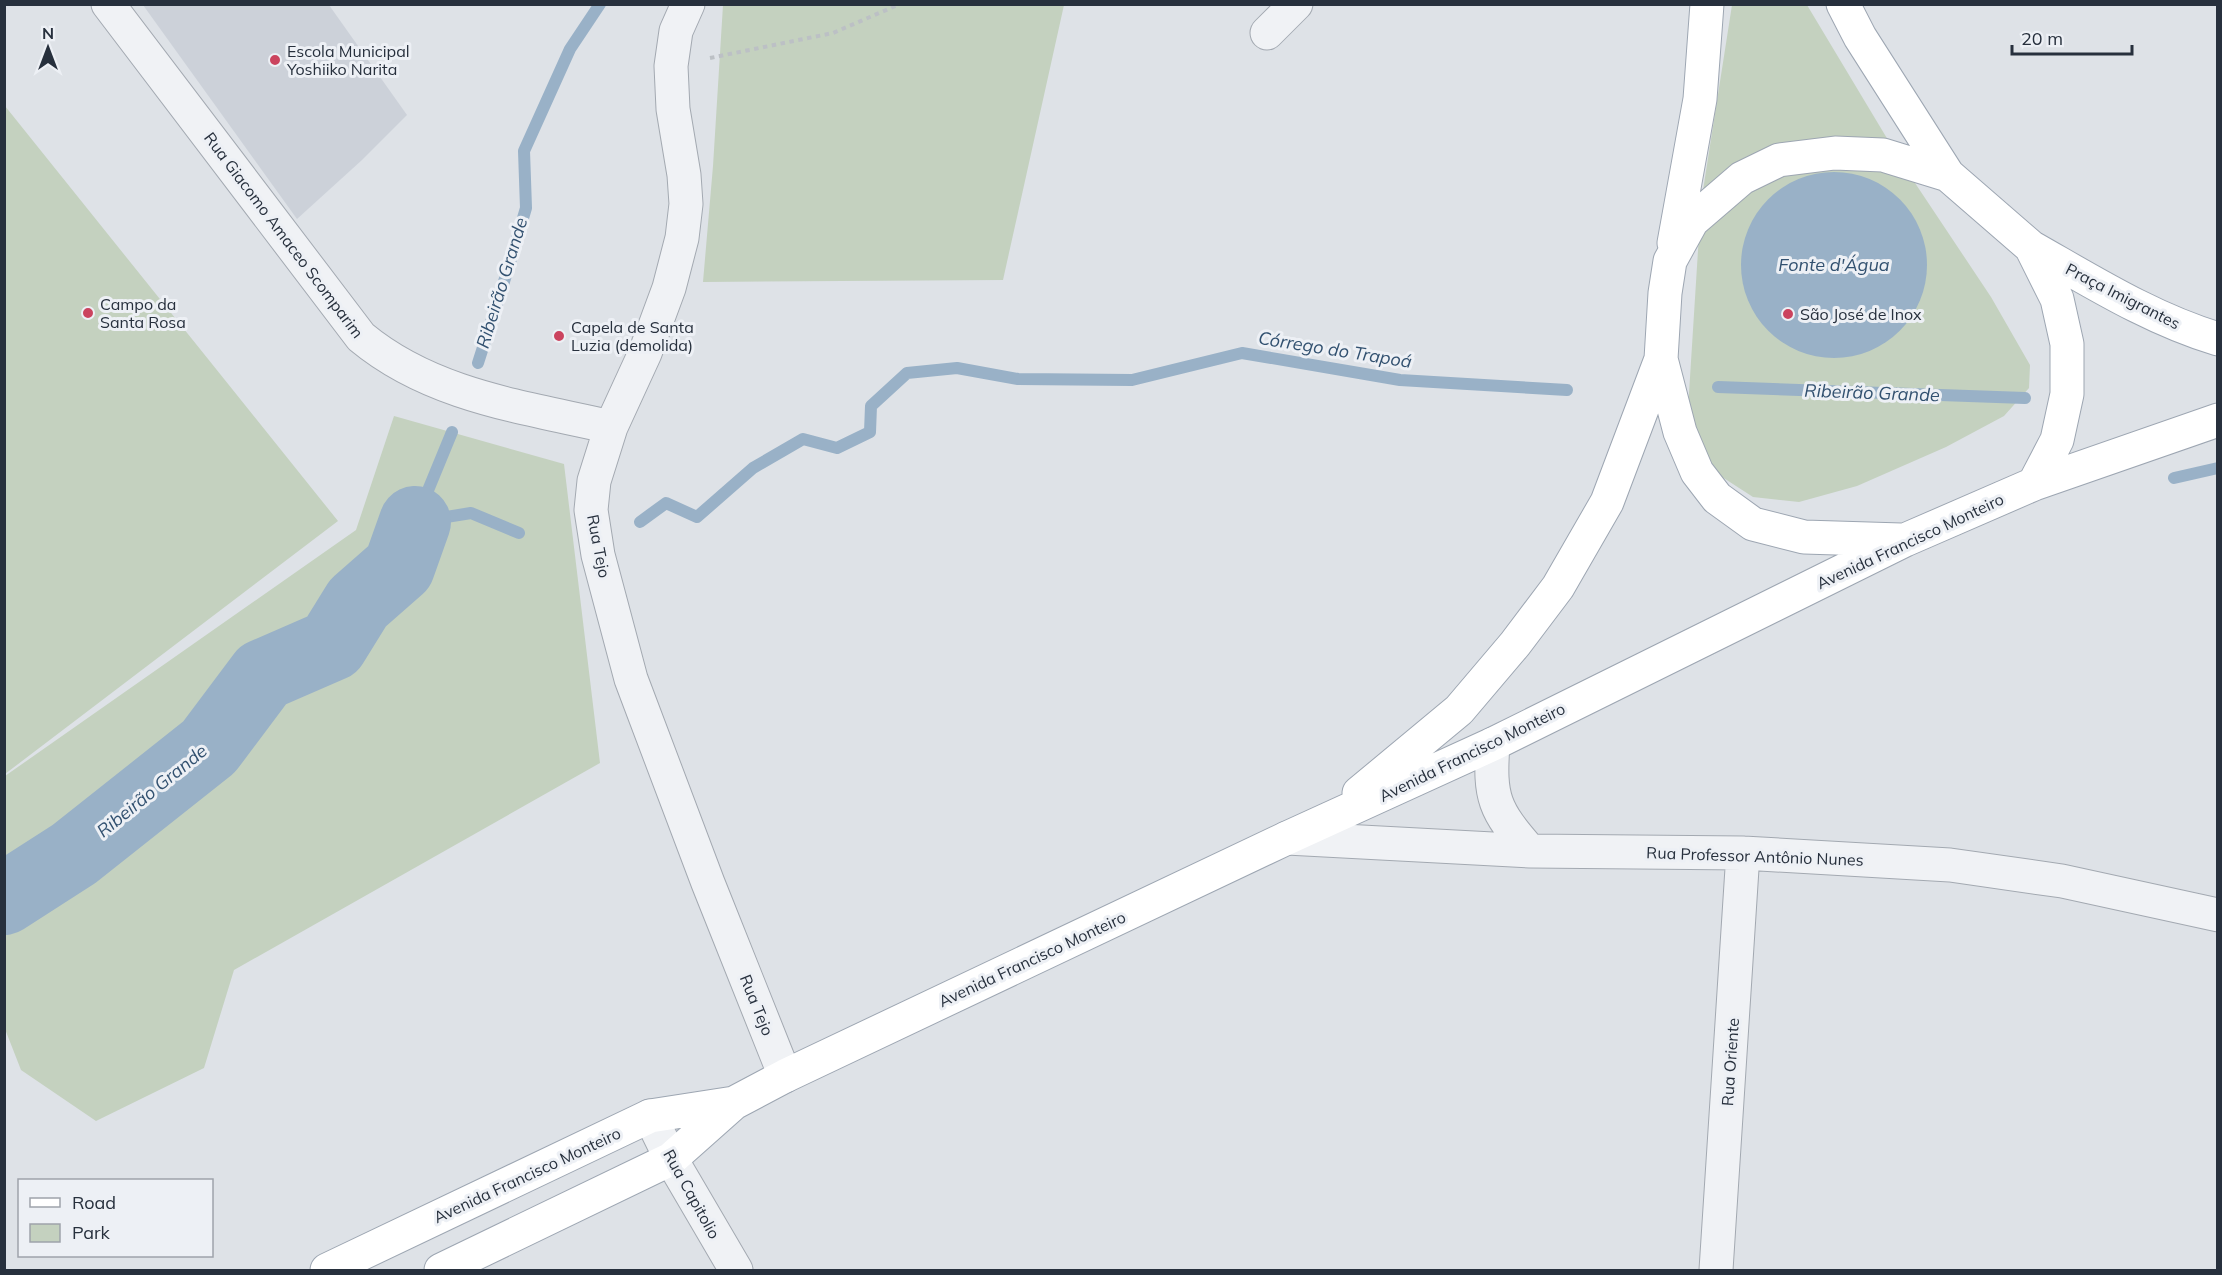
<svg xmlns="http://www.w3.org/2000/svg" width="2222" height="1275" viewBox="0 0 2222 1275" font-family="Mulish,sans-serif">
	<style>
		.built { fill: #ccd1d9 }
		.green { fill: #c4d1bf }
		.water { fill: #99b1c7 }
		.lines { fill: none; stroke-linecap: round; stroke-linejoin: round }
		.stream { stroke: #99b1c7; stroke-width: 12 }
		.river { stroke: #99b1c7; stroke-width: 72 }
		.minor-casing { stroke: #a3a9b1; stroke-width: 35 }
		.major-casing { stroke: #9da6b2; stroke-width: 35 }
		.path { stroke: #bcc0c5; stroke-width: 4; stroke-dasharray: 4.5 4.5; stroke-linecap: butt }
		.minor { stroke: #f0f2f5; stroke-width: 33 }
		.major { stroke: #fff; stroke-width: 33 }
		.poi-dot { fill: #cb435e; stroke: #edf0f5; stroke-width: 2 }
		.labels { text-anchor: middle; stroke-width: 6; stroke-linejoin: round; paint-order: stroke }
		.poi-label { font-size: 16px; fill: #27303d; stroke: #edf0f5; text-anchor: start }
		.street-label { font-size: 16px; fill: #27303d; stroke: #edf0f5 }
		.water-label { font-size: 18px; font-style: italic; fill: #325170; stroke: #edf0f5 }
	</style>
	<rect width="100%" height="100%" fill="#dee2e7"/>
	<!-- built -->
	<path class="built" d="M143,5H329L407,115L362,160L297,219Z"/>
	<!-- green -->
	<path class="green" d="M723,5H1064L1003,280L703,282L713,166Z
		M1732,5H1807L1903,165L1991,297L2030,365L2029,388L2004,416L1946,447L1857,486L1799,502L1753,497L1719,475L1696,446L1688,409L1701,203Z
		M5,106L338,521L5,774Z
		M394,416L564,464L600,763L234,970L204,1068L96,1121L21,1070L5,1029V776L356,530Z"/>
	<!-- water -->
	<path class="water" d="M1741 265a93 93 0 1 1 186 0a93 93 0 1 1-186 0Z"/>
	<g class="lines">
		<!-- stream -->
		<path class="stream" d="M478,363L508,269L526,208L524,151L570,49L600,4
			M1718,387L2025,398
			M2174,478L2218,468
			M415,522L471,513L519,533
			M415,522L452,432
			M640,522L666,503L697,517L753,468L803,439L837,448L870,432L871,406L907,373L957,368L1018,379L1132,380L1242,353L1400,380L1567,390
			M4,868L74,854"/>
		<!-- river -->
		<path class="river" d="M4,899L74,854L209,747L263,675L332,645L358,603L399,567L415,522"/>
		<defs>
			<path id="minor" d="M108,4L361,337C432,396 524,407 611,427
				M688,4L676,31L671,66L673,109L684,175L686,204L682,238L669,288L645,353L611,427L594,481L591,510L598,555L631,679L708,883L785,1076
				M1267,33L1296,4
				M1493,744C1489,798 1494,810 1530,851
				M1287,838L1530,851L1743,853L1950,865L2062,881L2218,915
				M650,1116L671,1159L736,1270
				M1716,1270L1743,853"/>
			<path id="major" d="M1843,4L1860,37L1948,175
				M1674,243L1700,99L1707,4
				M2031,247C2091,281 2151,319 2218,339
				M1901,540L1804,537L1753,524L1717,498L1697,472L1680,432L1661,359L1665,293L1670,261L1692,221L1742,178L1779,160L1835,153L1883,155L1948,175L2031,247L2057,299L2067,344V394L2057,440L2034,484
				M1359,793L1459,710L1515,644L1558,587L1607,502L1661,359
				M327,1270L650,1116L734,1103
				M441,1270L671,1159L734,1103L785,1076L1287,838L1493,744L1905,540L2034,484L2218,420"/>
		</defs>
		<!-- minor casing -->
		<use href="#minor" class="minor-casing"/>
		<!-- major casing -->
		<use href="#major" class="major-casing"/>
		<!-- path -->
		<path class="path" d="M710,58L833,33L900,4"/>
		<!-- minor -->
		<use href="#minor" class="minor"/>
		<!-- major -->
		<use href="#major" class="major"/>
	</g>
	<!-- markers -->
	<g class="poi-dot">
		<circle cx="275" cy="60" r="6"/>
		<circle cx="88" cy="313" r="6"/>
		<circle cx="1788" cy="314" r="6"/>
		<circle cx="559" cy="336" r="6"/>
	</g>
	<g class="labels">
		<!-- poi labels -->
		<g class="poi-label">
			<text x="287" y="57">Escola Municipal<tspan x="287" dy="18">Yoshiiko Narita</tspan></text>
			<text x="100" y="310">Campo da<tspan x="100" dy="18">Santa Rosa</tspan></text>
			<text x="1800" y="320">São José de Inox</text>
			<text x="571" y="333">Capela de Santa<tspan x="571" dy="18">Luzia (demolida)</tspan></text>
		</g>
		<!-- street labels -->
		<g class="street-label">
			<text transform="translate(284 235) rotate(53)" y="6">Rua Giacomo Amaceo Scomparim</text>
			<text transform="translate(2123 296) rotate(27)" y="6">Praça Imigrantes</text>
			<text transform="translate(1910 541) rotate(-25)" y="6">Avenida Francisco Monteiro</text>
			<text transform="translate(599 546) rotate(79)" y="6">Rua Tejo</text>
			<text transform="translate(1472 752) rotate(-26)" y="6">Avenida Francisco Monteiro</text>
			<text transform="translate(1755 856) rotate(2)" y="6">Rua Professor Antônio Nunes</text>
			<text transform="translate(1032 959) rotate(-25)" y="6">Avenida Francisco Monteiro</text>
			<text transform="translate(757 1005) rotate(68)" y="6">Rua Tejo</text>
			<text transform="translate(1730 1062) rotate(-86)" y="6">Rua Oriente</text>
			<text transform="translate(527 1175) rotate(-25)" y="6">Avenida Francisco Monteiro</text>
			<text transform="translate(692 1194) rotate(61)" y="6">Rua Capitolio</text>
		</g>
		<!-- water labels -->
		<g class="water-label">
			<text x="1834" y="271">Fonte d'Água</text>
			<text transform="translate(502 283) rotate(-73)" y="6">Ribeirão Grande</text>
			<text transform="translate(1335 350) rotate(9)" y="6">Córrego do Trapoá</text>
			<text transform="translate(1872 393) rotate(2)" y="6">Ribeirão Grande</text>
			<text transform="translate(152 791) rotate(-39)" y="6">Ribeirão Grande</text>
		</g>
	</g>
	<!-- border -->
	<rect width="2222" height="1275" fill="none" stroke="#27303d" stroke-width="12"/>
	<!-- legend -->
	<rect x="18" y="1179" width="195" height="78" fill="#edf0f5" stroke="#9ea3ab" stroke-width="1.5"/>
	<rect x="30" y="1198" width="30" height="9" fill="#ffffff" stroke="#9ea3ab" stroke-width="1.5"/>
	<text x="72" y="1209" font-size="18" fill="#27303d">Road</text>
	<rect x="30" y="1224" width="30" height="18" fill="#c4d1bf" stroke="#9ea3ab" stroke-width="1.5"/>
	<text x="72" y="1239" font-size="18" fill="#27303d">Park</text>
	<!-- north arrow -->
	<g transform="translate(48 48)" stroke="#edf0f5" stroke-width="4.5" paint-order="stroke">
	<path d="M0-4.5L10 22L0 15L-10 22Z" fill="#27303d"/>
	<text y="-9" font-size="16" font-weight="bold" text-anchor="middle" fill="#27303d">N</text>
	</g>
	<!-- scale -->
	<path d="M2012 45v9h120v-9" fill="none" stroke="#27303d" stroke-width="3"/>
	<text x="2021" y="45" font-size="18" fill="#27303d" stroke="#edf0f5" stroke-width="4.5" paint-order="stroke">20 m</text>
</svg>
